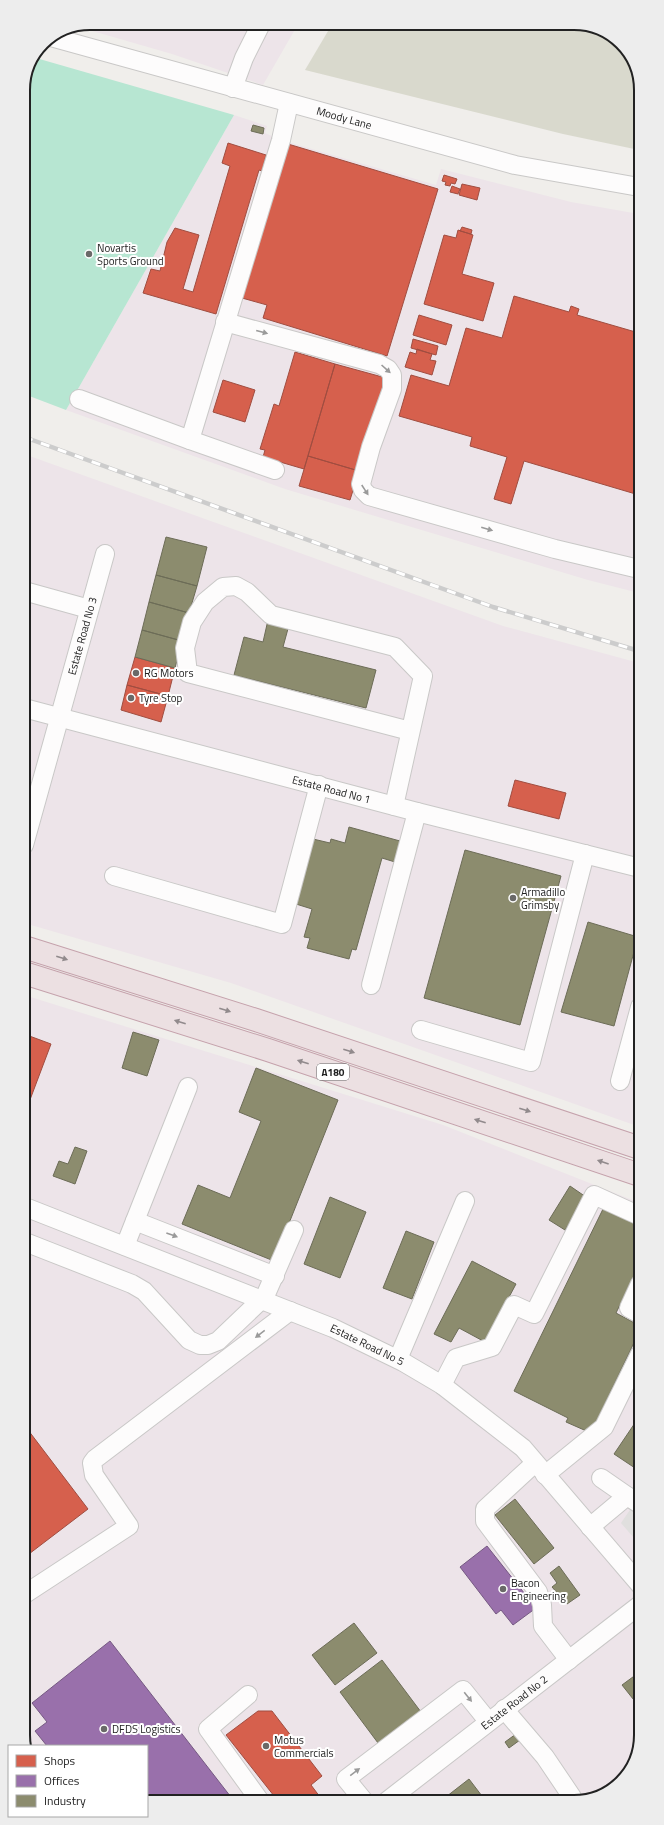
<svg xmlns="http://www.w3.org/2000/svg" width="664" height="1825" viewBox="0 0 664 1825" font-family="'Titillium Web',sans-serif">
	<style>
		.industrial { fill: #ede4e9 }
		.construction { fill: #d9d9cd }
		.pitch { fill: #b7e6d2 }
		.parking { fill: #e0dfde }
		.shops { fill: #d6604d; stroke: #a04d40 }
		.offices { fill: #9970ab; stroke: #755982 }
		.industry { fill: #8c8c6e; stroke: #6c6c57 }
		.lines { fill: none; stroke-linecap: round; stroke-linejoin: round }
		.minor-casing { stroke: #c9c8c7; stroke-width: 20 }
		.highway-casing { stroke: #c5a2ac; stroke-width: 24 }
		.minor { stroke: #fdfcfc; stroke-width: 18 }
		.highway { stroke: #ece0e2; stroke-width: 22 }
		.rail-casing { stroke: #ccc; stroke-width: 4.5 }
		.rail { stroke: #fff; stroke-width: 3; stroke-dasharray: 9; stroke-linecap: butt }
		.oneway { fill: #9a9a9a }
		.oneway2 { fill: #918a8c }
		.poi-dot { fill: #6a6968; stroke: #fff; stroke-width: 1.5 }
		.labels { text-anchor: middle; stroke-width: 4; stroke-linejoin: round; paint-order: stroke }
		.shield { fill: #fff; stroke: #646464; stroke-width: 1 }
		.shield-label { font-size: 10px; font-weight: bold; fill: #222 }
		.street-label { font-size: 11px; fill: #222; stroke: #fff }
		.poi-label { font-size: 11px; fill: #222; stroke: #fff; text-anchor: start }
		.rim { fill: none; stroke: #222; stroke-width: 2 }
	</style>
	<rect width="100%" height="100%" fill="#f0eeeb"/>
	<!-- industrial -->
	<path class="industrial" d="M297,26L263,85L172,54L82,28Z
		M234,115L267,126L265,133L281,140L436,185L441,169L571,202L639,214V593L588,580L285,489L66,410Z
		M24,454L503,626L639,663L640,1127L231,983L24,923Z
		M24,995L443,1125L640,1203L641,1735L627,1775L591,1800L147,1802V1746H25Z"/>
	<!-- construction -->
	<path class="construction" d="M578,23L615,37L639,73V150L563,134L305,70L331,26Z"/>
	<!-- pitch -->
	<path class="pitch" d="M36,58L234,115L66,410L24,394L23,86Z"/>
	<!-- parking -->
	<path class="parking" d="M641,1494V1546L621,1523Z"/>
	<!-- shops -->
	<path class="shops" d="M228,143L266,155L262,171L259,170L216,314L143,293L151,269L160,271L167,242L175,228L199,235L183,289L193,292L230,166L222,163Z
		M288,144L438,189L387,356L263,318L267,305L242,298Z
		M444,175L457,179L455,184L451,183L450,186L445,185L446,182L442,181Z
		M462,184L480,188L477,200L459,195Z
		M452,186L460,189L458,194L450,192Z
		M462,227L472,230L471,234L460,231Z
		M458,230L473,235L462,274L494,283L483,321L424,304L444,235L456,238Z
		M514,296L569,312L571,306L579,309L577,315L639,333V495L524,461L511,504L494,499L507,457L470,446L472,437L399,416L411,375L449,386L466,328L502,338Z
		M419,315L452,325L446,345L413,335Z
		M413,339L438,346L436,355L411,348Z
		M417,349L432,354L430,360L436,361L432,375L405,367L410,352L416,354Z
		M295,352L335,364L304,469L263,457L265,450L260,449L274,404L279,406Z
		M335,364L386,378L359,471L308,456Z
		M223,380L255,390L245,422L213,412Z
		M308,456L359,471L350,500L299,486Z
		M135,657L175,668L168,696L127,685Z
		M127,685L168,696L161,722L121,710Z
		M515,780L566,793L559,819L508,806Z
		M24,1034L51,1044L25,1113Z
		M25,1426L88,1509L25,1557Z
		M258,1711H272L322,1776L311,1785L323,1801H278L226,1735Z"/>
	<!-- offices -->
	<path class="offices" d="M487,1546L536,1608L513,1625L501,1610L496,1614L460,1567Z
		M110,1641L234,1801L147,1802V1746H47L35,1731L47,1722L32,1703Z"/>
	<!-- industry -->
	<path class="industry" d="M253,125L264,128L263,134L251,131Z
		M166,537L207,547L197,586L156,575Z
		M156,575L197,586L189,613L149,602Z
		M149,602L189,613L182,641L142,630Z
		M268,620L289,625L283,647L376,670L366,708L234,675L244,637L263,642Z
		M142,630L182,641L175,668L135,657Z
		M349,827L400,841L395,862L382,858L356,950L352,949L349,959L307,948L310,938L304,937L312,909L296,904L313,839L330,843L331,839L345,843Z
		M465,850L561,876L520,1025L424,998Z
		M588,922L638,937L614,1026L561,1012Z
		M133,1032L159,1040L147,1076L122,1068Z
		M256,1068L338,1100L274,1261L182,1224L198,1185L230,1198L261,1121L239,1112Z
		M75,1147L87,1151L75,1184L53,1176L59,1161L68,1164Z
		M570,1186L586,1197L565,1230L549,1220Z
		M330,1197L366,1212L340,1278L304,1264Z
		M604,1207L640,1225V1263L616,1313L640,1326V1330L591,1433L566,1422L568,1418L514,1391Z
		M406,1231L434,1242L412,1299L383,1288Z
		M472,1261L516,1284L485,1342L459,1328L451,1342L434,1334Z
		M641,1414V1472L614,1454Z
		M515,1499L554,1548L534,1564L495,1515Z
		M559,1566L580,1595L567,1604L552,1587L557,1583L550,1573Z
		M354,1623L377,1653L335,1685L312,1655Z
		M382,1660L424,1716L381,1747L340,1692Z
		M641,1671V1709L622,1685Z
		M516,1734L520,1740L509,1748L505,1742Z
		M469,1779L485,1800H442Z"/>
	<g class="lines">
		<defs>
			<g id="minor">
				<path id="s1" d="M51,37L515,165L639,187"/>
				<path d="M233,88L244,58L260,26"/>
				<path d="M225,322L379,364L388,369L392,375V389L371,447L361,484L363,490L369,496L555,549L639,569"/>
				<path d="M79,399L190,440"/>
				<path d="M275,470L190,440L281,140L289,103"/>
				<path d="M24,591L89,609"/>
				<path id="s2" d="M24,708L417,812L640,868"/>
				<path d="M394,806L423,676L395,647L271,615L247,592L236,586L223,587L205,602L192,622L185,648L188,673L410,731"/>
				<path id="s3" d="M24,845L105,554"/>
				<path d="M114,876L282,924L319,785"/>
				<path d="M371,985L417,812"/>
				<path d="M421,1030L531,1062L585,854"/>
				<path d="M620,1081L640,1007"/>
				<path id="s4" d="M25,1207L333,1328L403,1362L442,1385L523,1448L641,1586"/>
				<path d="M135,1221L275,1276"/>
				<path d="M25,1242L132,1284L144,1291L189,1340L200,1345H208L218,1341L261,1300"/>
				<path d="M125,1246L188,1087"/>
				<path d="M640,1284L629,1308L640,1314"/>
				<path d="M263,1301L294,1230"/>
				<path d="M398,1359L465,1201"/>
				<path d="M442,1385L456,1358L492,1347L514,1305L534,1314L594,1195L640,1216"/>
				<path d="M535,1463L485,1509V1521L538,1592L542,1605L543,1626L569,1660"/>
				<path d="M545,1475L604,1427L640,1354"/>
				<path d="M601,1478L627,1496"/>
				<path d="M590,1527L627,1496L641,1505"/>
				<path d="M25,1594L129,1526L94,1475L92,1463L95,1459L290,1311"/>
				<path d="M248,1695L208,1729L260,1801"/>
				<path d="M504,1709L545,1757L572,1797V1800"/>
				<path d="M364,1801L346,1779L463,1690L488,1721"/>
				<path id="s5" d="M387,1801L641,1604"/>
			</g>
			<path id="highway" d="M24,947L256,1020L640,1148
				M24,973L268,1050L640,1175"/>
		</defs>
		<!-- minor casing -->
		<use href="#minor" class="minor-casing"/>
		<!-- highway casing -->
		<use href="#highway" class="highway-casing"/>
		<!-- minor -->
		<use href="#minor" class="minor"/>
		<!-- highway -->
		<use href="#highway" class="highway"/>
		<defs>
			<path id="rail" d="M24,437L493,607L639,651"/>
		</defs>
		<!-- rail casing -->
		<use href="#rail" class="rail-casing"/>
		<!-- rail -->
		<use href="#rail" class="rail"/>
	</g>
	<!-- one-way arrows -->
	<defs><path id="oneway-solid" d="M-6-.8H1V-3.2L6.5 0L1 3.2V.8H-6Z"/></defs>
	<g class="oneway">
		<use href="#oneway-solid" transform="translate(262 332) rotate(15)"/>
		<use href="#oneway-solid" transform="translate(386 369) rotate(42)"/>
		<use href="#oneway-solid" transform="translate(365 490) rotate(57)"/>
		<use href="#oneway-solid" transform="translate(487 529) rotate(16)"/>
		<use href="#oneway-solid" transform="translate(172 1235) rotate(20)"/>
		<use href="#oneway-solid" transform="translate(260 1334) rotate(142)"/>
		<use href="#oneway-solid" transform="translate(468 1697) rotate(51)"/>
		<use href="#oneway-solid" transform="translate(355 1772) rotate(-37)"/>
	</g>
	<g class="oneway2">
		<use href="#oneway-solid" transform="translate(62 958) rotate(17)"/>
		<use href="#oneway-solid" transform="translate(225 1010) rotate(18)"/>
		<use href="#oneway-solid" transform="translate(180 1022) rotate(-162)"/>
		<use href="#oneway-solid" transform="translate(349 1051) rotate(18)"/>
		<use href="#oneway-solid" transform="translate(303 1062) rotate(-162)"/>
		<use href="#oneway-solid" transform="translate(525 1110) rotate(18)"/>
		<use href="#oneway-solid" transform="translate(480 1121) rotate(-162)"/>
		<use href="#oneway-solid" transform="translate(603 1162) rotate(-161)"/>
	</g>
	<!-- markers -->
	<g class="poi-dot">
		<circle cx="89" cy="254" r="4"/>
		<circle cx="136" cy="673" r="4"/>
		<circle cx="131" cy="698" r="4"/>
		<circle cx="513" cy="898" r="4"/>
		<circle cx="503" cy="1589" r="4"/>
		<circle cx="104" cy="1729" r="4"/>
		<circle cx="266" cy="1746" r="4"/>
	</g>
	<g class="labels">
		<!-- shield labels -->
		<rect class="shield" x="317" y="1064" width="32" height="16" rx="3"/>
		<g class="shield-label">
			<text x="333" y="1076">A180</text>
		</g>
		<!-- street labels -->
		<g class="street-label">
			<text dy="4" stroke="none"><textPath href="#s1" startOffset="304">Moody Lane</textPath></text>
			<text dy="4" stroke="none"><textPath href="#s3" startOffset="217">Estate Road No 3</textPath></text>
			<text dy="4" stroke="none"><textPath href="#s2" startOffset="318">Estate Road No 1</textPath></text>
			<text dy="4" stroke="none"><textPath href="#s4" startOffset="369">Estate Road No 5</textPath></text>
			<text dy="4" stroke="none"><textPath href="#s5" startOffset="161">Estate Road No 2</textPath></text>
		</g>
		<!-- poi labels -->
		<g class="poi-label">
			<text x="97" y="252">Novartis<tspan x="97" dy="13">Sports Ground</tspan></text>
			<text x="144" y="677">RG Motors</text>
			<text x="139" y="702">Tyre Stop</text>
			<text x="521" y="896">Armadillo<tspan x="521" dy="13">Grimsby</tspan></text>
			<text x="511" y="1587">Bacon<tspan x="511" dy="13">Engineering</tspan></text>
			<text x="112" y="1733">DFDS Logistics</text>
			<text x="274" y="1744">Motus<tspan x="274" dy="13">Commercials</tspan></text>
		</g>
	</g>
	<!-- crop -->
	<path d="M0 0H664V1825H0ZM90 30H574A60 60 0 0 1 634 90V1735A60 60 0 0 1 574 1795H90A60 60 0 0 1 30 1735V90A60 60 0 0 1 90 30Z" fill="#ededed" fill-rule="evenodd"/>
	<path class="rim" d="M90 30H574A60 60 0 0 1 634 90V1735A60 60 0 0 1 574 1795H90A60 60 0 0 1 30 1735V90A60 60 0 0 1 90 30Z"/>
	<!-- legend -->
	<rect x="8" y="1745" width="140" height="72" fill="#ffffff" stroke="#a7a7a7"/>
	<rect x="16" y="1755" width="20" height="12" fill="#d6604d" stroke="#a7a7a7"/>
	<text x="44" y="1765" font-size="12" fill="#222222">Shops</text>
	<rect x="16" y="1775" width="20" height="12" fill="#9970ab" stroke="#a7a7a7"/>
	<text x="44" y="1785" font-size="12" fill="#222222">Offices</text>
	<rect x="16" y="1795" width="20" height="12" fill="#8c8c6e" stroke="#a7a7a7"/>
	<text x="44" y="1805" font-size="12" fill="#222222">Industry</text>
</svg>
